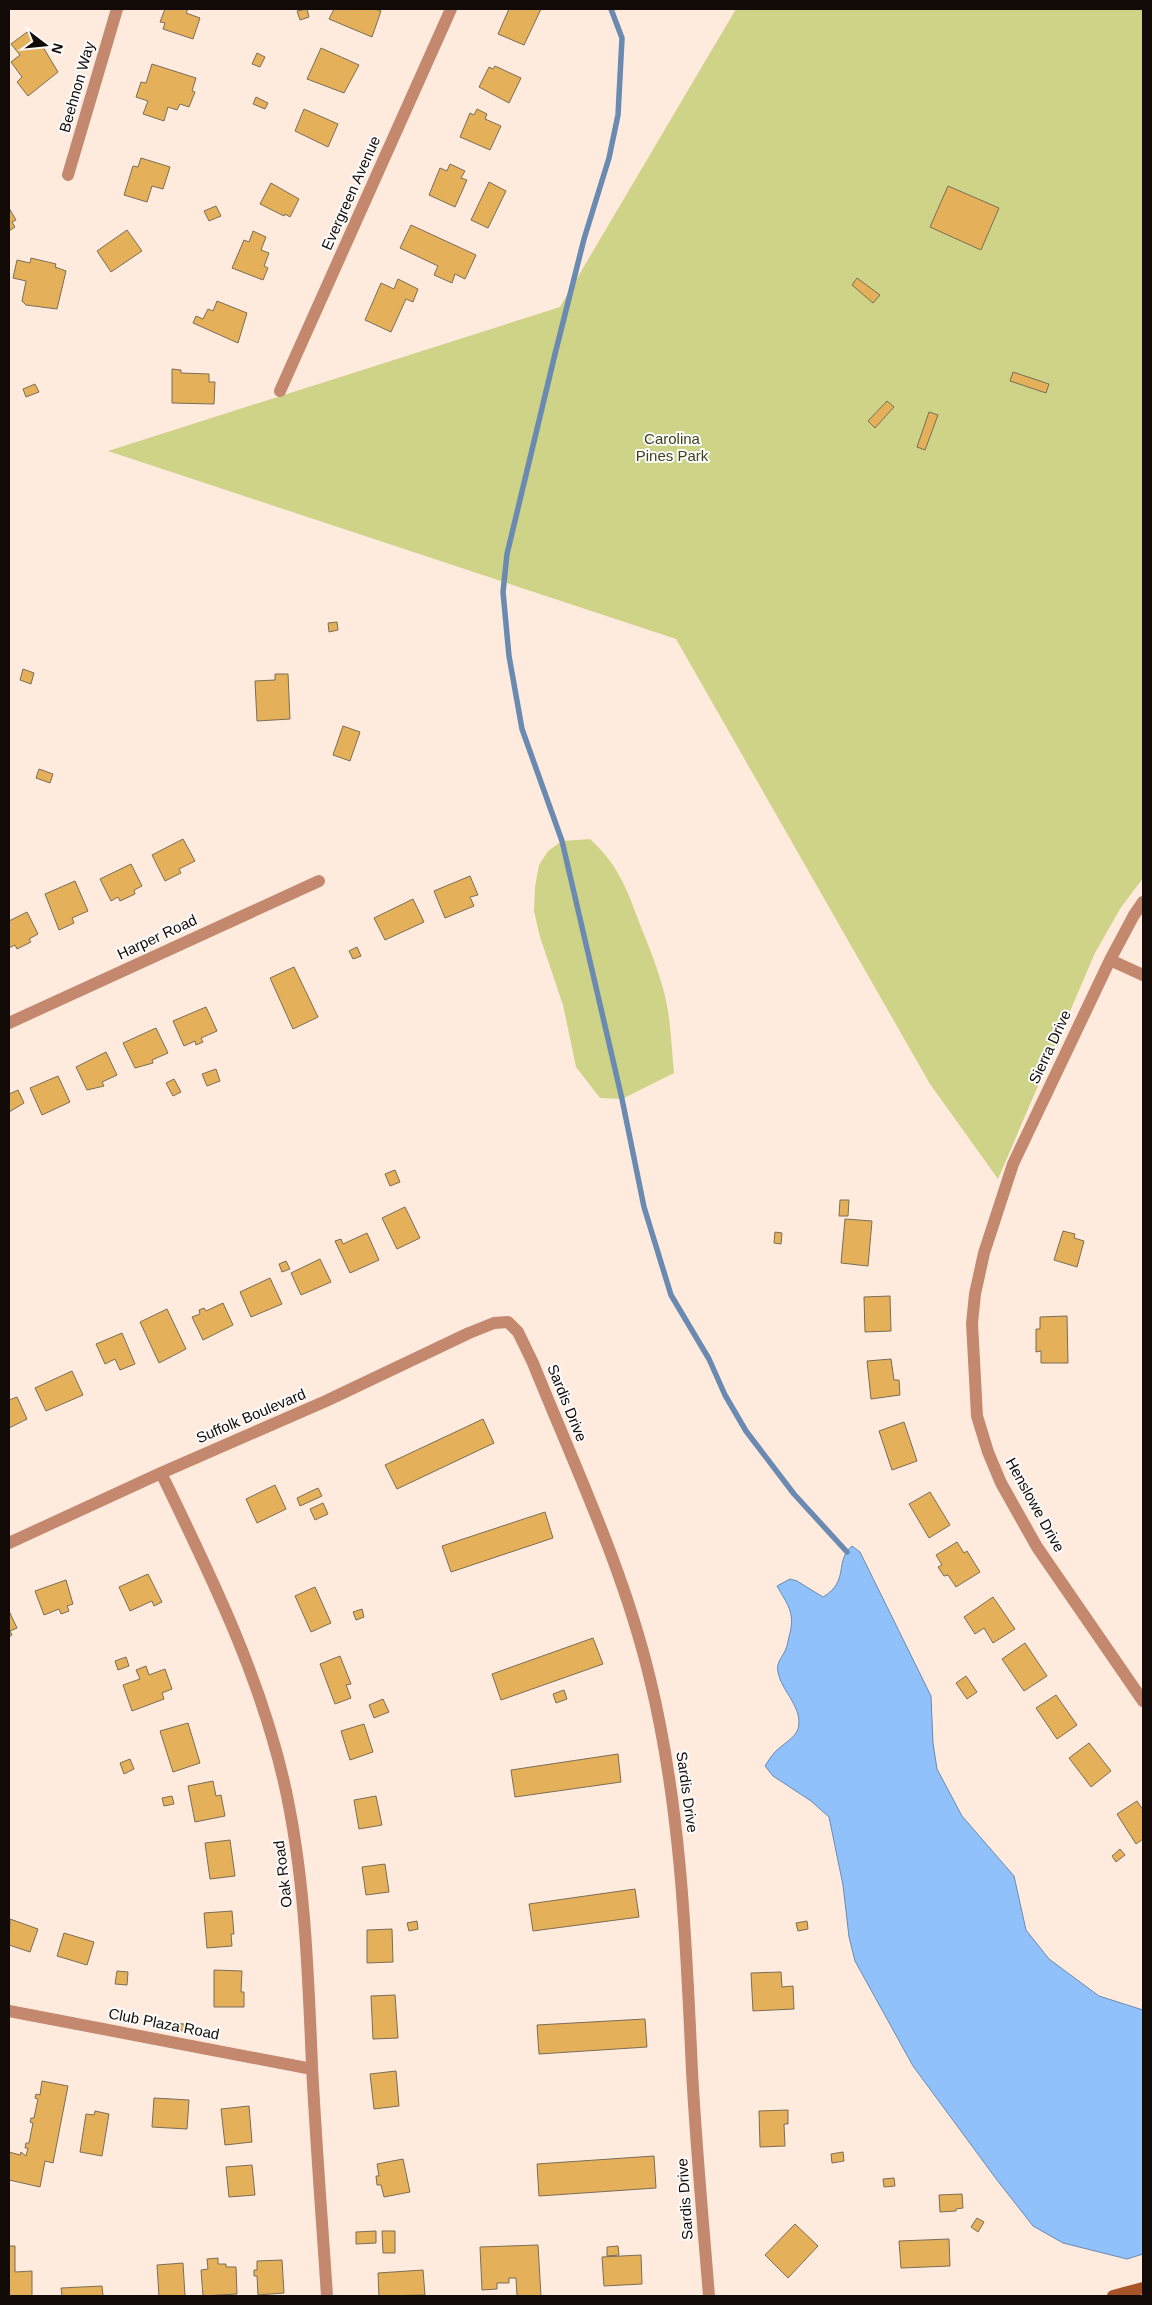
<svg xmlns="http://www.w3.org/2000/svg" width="1152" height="2305" viewBox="0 0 1152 2305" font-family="Helvetica,sans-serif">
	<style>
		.green { fill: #ced388 }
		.water { fill: #90c1fa; stroke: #6a8ab1 }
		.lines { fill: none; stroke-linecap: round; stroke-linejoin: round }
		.stream { stroke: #6a8ab1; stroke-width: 5.5 }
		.building { fill: #e4b059; stroke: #7b6d58 }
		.street { stroke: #c3886e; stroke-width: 12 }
		.secondary { stroke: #a8542b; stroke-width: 12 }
		.labels { text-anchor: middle; stroke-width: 4; stroke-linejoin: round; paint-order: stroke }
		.street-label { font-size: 15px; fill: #120a06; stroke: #fcfcfc }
		.park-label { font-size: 15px; fill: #41431a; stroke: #fcfcfc }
	</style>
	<rect width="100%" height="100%" fill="#ffebdd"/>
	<!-- green -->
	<path class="green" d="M736,9H1143V878L1120,909L1095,953L998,1179L930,1084L676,639L108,451L560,307Z
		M590,839C620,867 627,890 641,927C648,945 656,963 661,982C671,1011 671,1043 674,1073L622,1099L600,1098L576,1067L563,1005L540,937L534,911L535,887L539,865L548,851L562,841Z"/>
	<!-- water -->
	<path class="water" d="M852,1546L860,1552L931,1696L933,1743L937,1769L962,1816L1014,1876L1026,1930L1049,1959L1099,1996L1143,2010V2254L1127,2259L1063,2243L1033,2226L997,2180L913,2066L855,1961L849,1937L843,1885L829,1817L811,1801L773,1776L765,1766C768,1761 772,1755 776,1751C783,1744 795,1738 798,1729C804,1708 781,1691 778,1672C776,1663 781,1659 785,1651C788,1645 788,1639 790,1633C795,1612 787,1604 777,1586L790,1579L797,1581L823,1597C850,1581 834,1561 852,1546Z"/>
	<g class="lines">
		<!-- stream -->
		<path class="stream" d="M611,9L622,38L618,115L609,158L584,239L555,354L507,554L503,592L509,656L522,729L562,841L622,1099L644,1207L671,1295L709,1359L725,1395L746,1431L794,1494L847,1552"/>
	</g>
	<!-- building -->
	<path class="building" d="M165,9H188L186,13L200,18L193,39L163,29L165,23L160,22Z
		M307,9L309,17L300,20L297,11Z
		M334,9H375L381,11L372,37L329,19Z
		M509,9H541L524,45L498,34Z
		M27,32L34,41L40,37L46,45L43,47L58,72L28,96L17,82L22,77L11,62L20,55L11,44Z
		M321,48L359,65L344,93L307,79Z
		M257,53L265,57L260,67L252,64Z
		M152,64L196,78L192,91L195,92L189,107L180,104L177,110L168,107L164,121L143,114L148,101L136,97L141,82L146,83Z
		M495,66L521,78L509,103L479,87L489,67L493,69Z
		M256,97L268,103L265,109L253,104Z
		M304,109L338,124L328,147L295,131Z
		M477,109L487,114L485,119L501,126L490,150L460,137L470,113L474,115Z
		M141,158L170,167L163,189L152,186L147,202L124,195L133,166L138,167Z
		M450,164L465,171L461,178L467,180L455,207L429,195L440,168L447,171Z
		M489,182L506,191L488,228L471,220Z
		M271,183L299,199L290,217L285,214L284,216L260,204Z
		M948,186L999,208L981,250L930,227Z
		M216,206L221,216L209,221L204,211Z
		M9,208L16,220L12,222L15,227L9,231Z
		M411,225L476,255L465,279L455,274L452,283L434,275L438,266L400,248Z
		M127,230L142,251L111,272L97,251Z
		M253,231L266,237L261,250L269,253L264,266L268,268L263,280L232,268L244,240L249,242Z
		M31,258L56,264L55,267L66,271L57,309L26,305L22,301L26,281L13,278L17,260L30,263Z
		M857,278L880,295L873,303L852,285Z
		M398,279L418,289L413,302L406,299L391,332L365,320L381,283L394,289Z
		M217,301L247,313L238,343L193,323L196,316L203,319L208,309L213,311Z
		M172,369L181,370V373L209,374V382H215L214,404L172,403Z
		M1013,372L1049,384L1046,393L1010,381Z
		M35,384L39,392L26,397L23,389Z
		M887,401L894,407L875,428L868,421Z
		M929,412L938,415L925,450L917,447Z
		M337,622L338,630L329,632L328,623Z
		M23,669L34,673L31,684L20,680Z
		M275,674H288L290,719L257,721L255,681L275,680Z
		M343,726L360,732L350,761L333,755Z
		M39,769L53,774L50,783L36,778Z
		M183,839L195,861L179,869L181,873L165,881L152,855Z
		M131,864L142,886L134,890L135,894L120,901L118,897L111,901L100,879Z
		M470,876L478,895L470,897L474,906L445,918L434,891Z
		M75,881L88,911L72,918L74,923L59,930L45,894Z
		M413,899L424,922L385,940L374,918Z
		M27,912L38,934L29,939L31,942L17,949L15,945L9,948V921Z
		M357,947L361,956L353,959L349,951Z
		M294,967L318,1017L293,1029L270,978Z
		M206,1007L217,1031L201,1038L203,1042L196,1045L195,1041L184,1046L173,1021Z
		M156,1028L168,1053L152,1060L153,1063L135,1068L123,1043Z
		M106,1052L117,1075L102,1082L104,1086L87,1090L76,1067Z
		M216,1069L220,1081L207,1086L202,1074Z
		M58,1076L70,1102L42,1115L30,1088Z
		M174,1079L181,1092L173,1096L166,1083Z
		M18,1090L24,1103L9,1112V1094Z
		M395,1170L400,1182L390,1186L385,1174Z
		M840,1200H849L848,1216H839Z
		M405,1207L420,1238L397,1249L382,1218Z
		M845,1219L872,1221L868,1266L841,1263Z
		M1063,1231L1075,1234L1074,1238L1084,1241L1077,1267L1054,1260Z
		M775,1232L782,1233L781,1244L774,1243Z
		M367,1233L379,1260L350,1273L335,1241L341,1239L343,1244Z
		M320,1259L331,1282L301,1295L291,1273Z
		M286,1261L290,1269L282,1272L279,1264Z
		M270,1278L282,1304L251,1317L240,1292Z
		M890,1296L891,1331L865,1332L864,1297Z
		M223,1303L233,1325L203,1340L192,1317L200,1314L199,1310L204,1308L206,1311Z
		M167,1309L186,1349L159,1363L140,1322Z
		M1067,1316L1068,1363H1041V1351L1036,1352V1329H1040V1317Z
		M122,1333L135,1364L120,1370L115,1359L105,1364L96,1344Z
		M891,1359L894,1380H899L900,1395L871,1399L867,1361Z
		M72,1371L83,1395L46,1411L35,1388Z
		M17,1397L27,1419L9,1428V1400Z
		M483,1419L494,1443L397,1489L385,1465Z
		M904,1422L917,1461L892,1470L879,1431Z
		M275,1485L286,1509L257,1523L246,1499Z
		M318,1488L322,1496L300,1506L297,1498Z
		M930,1492L950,1525L929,1538L909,1504Z
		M323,1503L328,1514L315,1520L310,1509Z
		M545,1512L553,1538L451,1572L442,1546Z
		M957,1542L964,1553L967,1551L980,1572L956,1587L948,1575L944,1576L938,1567L942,1565L936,1555Z
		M148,1574L162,1602L154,1606L152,1601L130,1611L119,1587Z
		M66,1580L73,1604L67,1606L69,1611L61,1614L59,1609L44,1615L35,1591Z
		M315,1587L331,1623L311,1632L295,1596Z
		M993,1597L1015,1629L993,1643L984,1628L975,1634L964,1617Z
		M362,1609L364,1617L356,1620L353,1612Z
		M9,1611L17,1628L10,1631L12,1635L9,1637Z
		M593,1638L603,1664L501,1700L492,1674Z
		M1025,1643L1047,1676L1024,1691L1002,1659Z
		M340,1656L351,1684L346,1685L351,1698L335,1704L320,1664Z
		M126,1657L129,1666L118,1670L115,1661Z
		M146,1666L149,1675L165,1669L172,1689L162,1693L164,1699L132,1711L123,1685L140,1679L136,1670Z
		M966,1676L977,1692L967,1699L956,1683Z
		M564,1690L567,1699L556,1703L553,1694Z
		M1056,1695L1077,1725L1057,1739L1036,1708Z
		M383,1699L389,1712L374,1718L369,1705Z
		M188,1723L200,1763L173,1772L160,1731Z
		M364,1724L373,1752L350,1760L341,1731Z
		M1089,1743L1111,1771L1091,1787L1069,1758Z
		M618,1754L621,1782L515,1797L511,1770Z
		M130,1759L134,1769L124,1774L120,1763Z
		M213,1781L216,1796L221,1795L225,1816L195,1822L188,1786Z
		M172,1796L174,1804L164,1806L162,1798Z
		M376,1796L382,1825L359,1829L354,1800Z
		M1137,1801L1143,1810V1839L1136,1844L1117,1814Z
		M230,1840L235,1876L210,1879L205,1843Z
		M1120,1849L1125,1855L1116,1862L1112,1856Z
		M385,1864L389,1892L366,1895L362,1867Z
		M635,1889L639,1917L533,1931L529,1904Z
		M232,1911L234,1934H231L232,1946L207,1948L204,1913Z
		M10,1919L38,1929L30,1952L9,1945Z
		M417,1921L418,1929L409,1931L407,1923Z
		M807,1921L808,1929L798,1931L796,1923Z
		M392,1929L393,1962L367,1963V1930Z
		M64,1933L94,1942L87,1965L57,1956Z
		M214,1970L242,1971L241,1992H244V2007H214Z
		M117,1971L128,1972L127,1985L115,1984Z
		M781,1972L782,1987L793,1986L794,2009L753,2011L751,1973Z
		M395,1995L398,2038L373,2039L371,1996Z
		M645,2019L647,2047L539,2054L537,2025Z
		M167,2023L184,2024L183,2031L167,2029Z
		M396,2071L399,2106L374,2109L370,2074Z
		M42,2081L68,2086L53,2163L45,2161L40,2187L9,2180V2150V2152L20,2155L21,2152L26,2156L28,2148H25L26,2143H29L33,2123L30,2122L31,2118H34L38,2099L35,2098L36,2094L40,2095Z
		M154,2098L189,2100L187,2129L152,2127Z
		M249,2106L252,2142L225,2145L221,2109Z
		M788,2110V2124H784L785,2146L760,2147L759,2111Z
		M95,2111L109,2114L102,2156L80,2152L86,2114L94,2115Z
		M843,2152L844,2161L832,2163L831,2154Z
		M654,2156L656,2188L539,2196L537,2164Z
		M403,2159L410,2192L384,2197L381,2185H377L376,2176H379L377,2164Z
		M252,2165L255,2195L229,2197L226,2167Z
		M894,2178L895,2186L884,2187L883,2179Z
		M962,2194L963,2208L956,2209V2211L940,2212L939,2195Z
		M977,2218L984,2222L978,2232L971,2227Z
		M795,2224L818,2246L788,2278L765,2255Z
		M376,2231V2243L356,2244V2232Z
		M382,2231H395V2253H383Z
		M949,2239L950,2266L901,2268L899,2241Z
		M538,2245L541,2296H517L516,2278H509V2283H497V2289L482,2290L480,2247Z
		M9,2246H15V2272L32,2271V2296H9Z
		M618,2246L619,2255L607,2256V2247Z
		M641,2255L642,2284L604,2286L602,2257Z
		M218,2258V2264H226V2267H236L237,2294L203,2296L201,2270L208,2269L207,2259Z
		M282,2260L284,2293L258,2295L257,2276H254V2270H257V2261Z
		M183,2263L185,2296H159L157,2265Z
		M423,2270L425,2295L379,2296L378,2273Z
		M102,2286L103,2296H62L61,2288Z"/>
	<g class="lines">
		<!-- street -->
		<path class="street" d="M68,175L117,9
			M280,391L451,9
			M1143,902L1134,915L1110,960L1013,1164L984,1253L975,1294L972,1323L977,1416L988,1452L1001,1483L1037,1547L1143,1701
			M1110,960L1143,975
			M9,1023L319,881
			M161,1473C209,1572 259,1673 284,1782C305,1875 308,1970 312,2066C316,2143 322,2220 327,2296
			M9,1543L161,1473L326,1401L469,1333L494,1323L508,1322L518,1332L533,1363C575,1467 624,1570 650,1679C681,1807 686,1939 692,2071C696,2146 703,2221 709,2296
			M9,2011L312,2069"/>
		<!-- secondary -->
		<path class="secondary" d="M1113,2296L1143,2288"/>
	</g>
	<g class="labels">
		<!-- street labels -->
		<g class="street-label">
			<text transform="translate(77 87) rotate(-74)" y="5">Beehnon Way</text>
			<text transform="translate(351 193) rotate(-66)" y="5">Evergreen Avenue</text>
			<text transform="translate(157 937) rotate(-25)" y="5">Harper Road</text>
			<text transform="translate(1050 1047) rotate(-65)" y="5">Sierra Drive</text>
			<text transform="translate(567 1403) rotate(68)" y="5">Sardis Drive</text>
			<text transform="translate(251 1416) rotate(-23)" y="5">Suffolk Boulevard</text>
			<text transform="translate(1035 1505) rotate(61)" y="5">Henslowe Drive</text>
			<text transform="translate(687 1792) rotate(82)" y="5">Sardis Drive</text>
			<text transform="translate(283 1874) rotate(-97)" y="5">Oak Road</text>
			<text transform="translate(164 2024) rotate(11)" y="5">Club Plaza Road</text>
			<text transform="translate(685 2199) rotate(-94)" y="5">Sardis Drive</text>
		</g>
		<!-- park labels -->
		<g class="park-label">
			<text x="672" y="444">Carolina<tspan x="672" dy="17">Pines Park</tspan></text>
		</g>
	</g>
	<!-- border -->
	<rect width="1152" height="2305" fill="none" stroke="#120a06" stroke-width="20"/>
	<!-- north arrow -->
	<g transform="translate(45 45) rotate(106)" stroke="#fcfcfc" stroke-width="4" paint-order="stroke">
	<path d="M0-4L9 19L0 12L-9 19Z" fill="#120a06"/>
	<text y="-8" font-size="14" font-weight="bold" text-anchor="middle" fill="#120a06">N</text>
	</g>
</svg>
